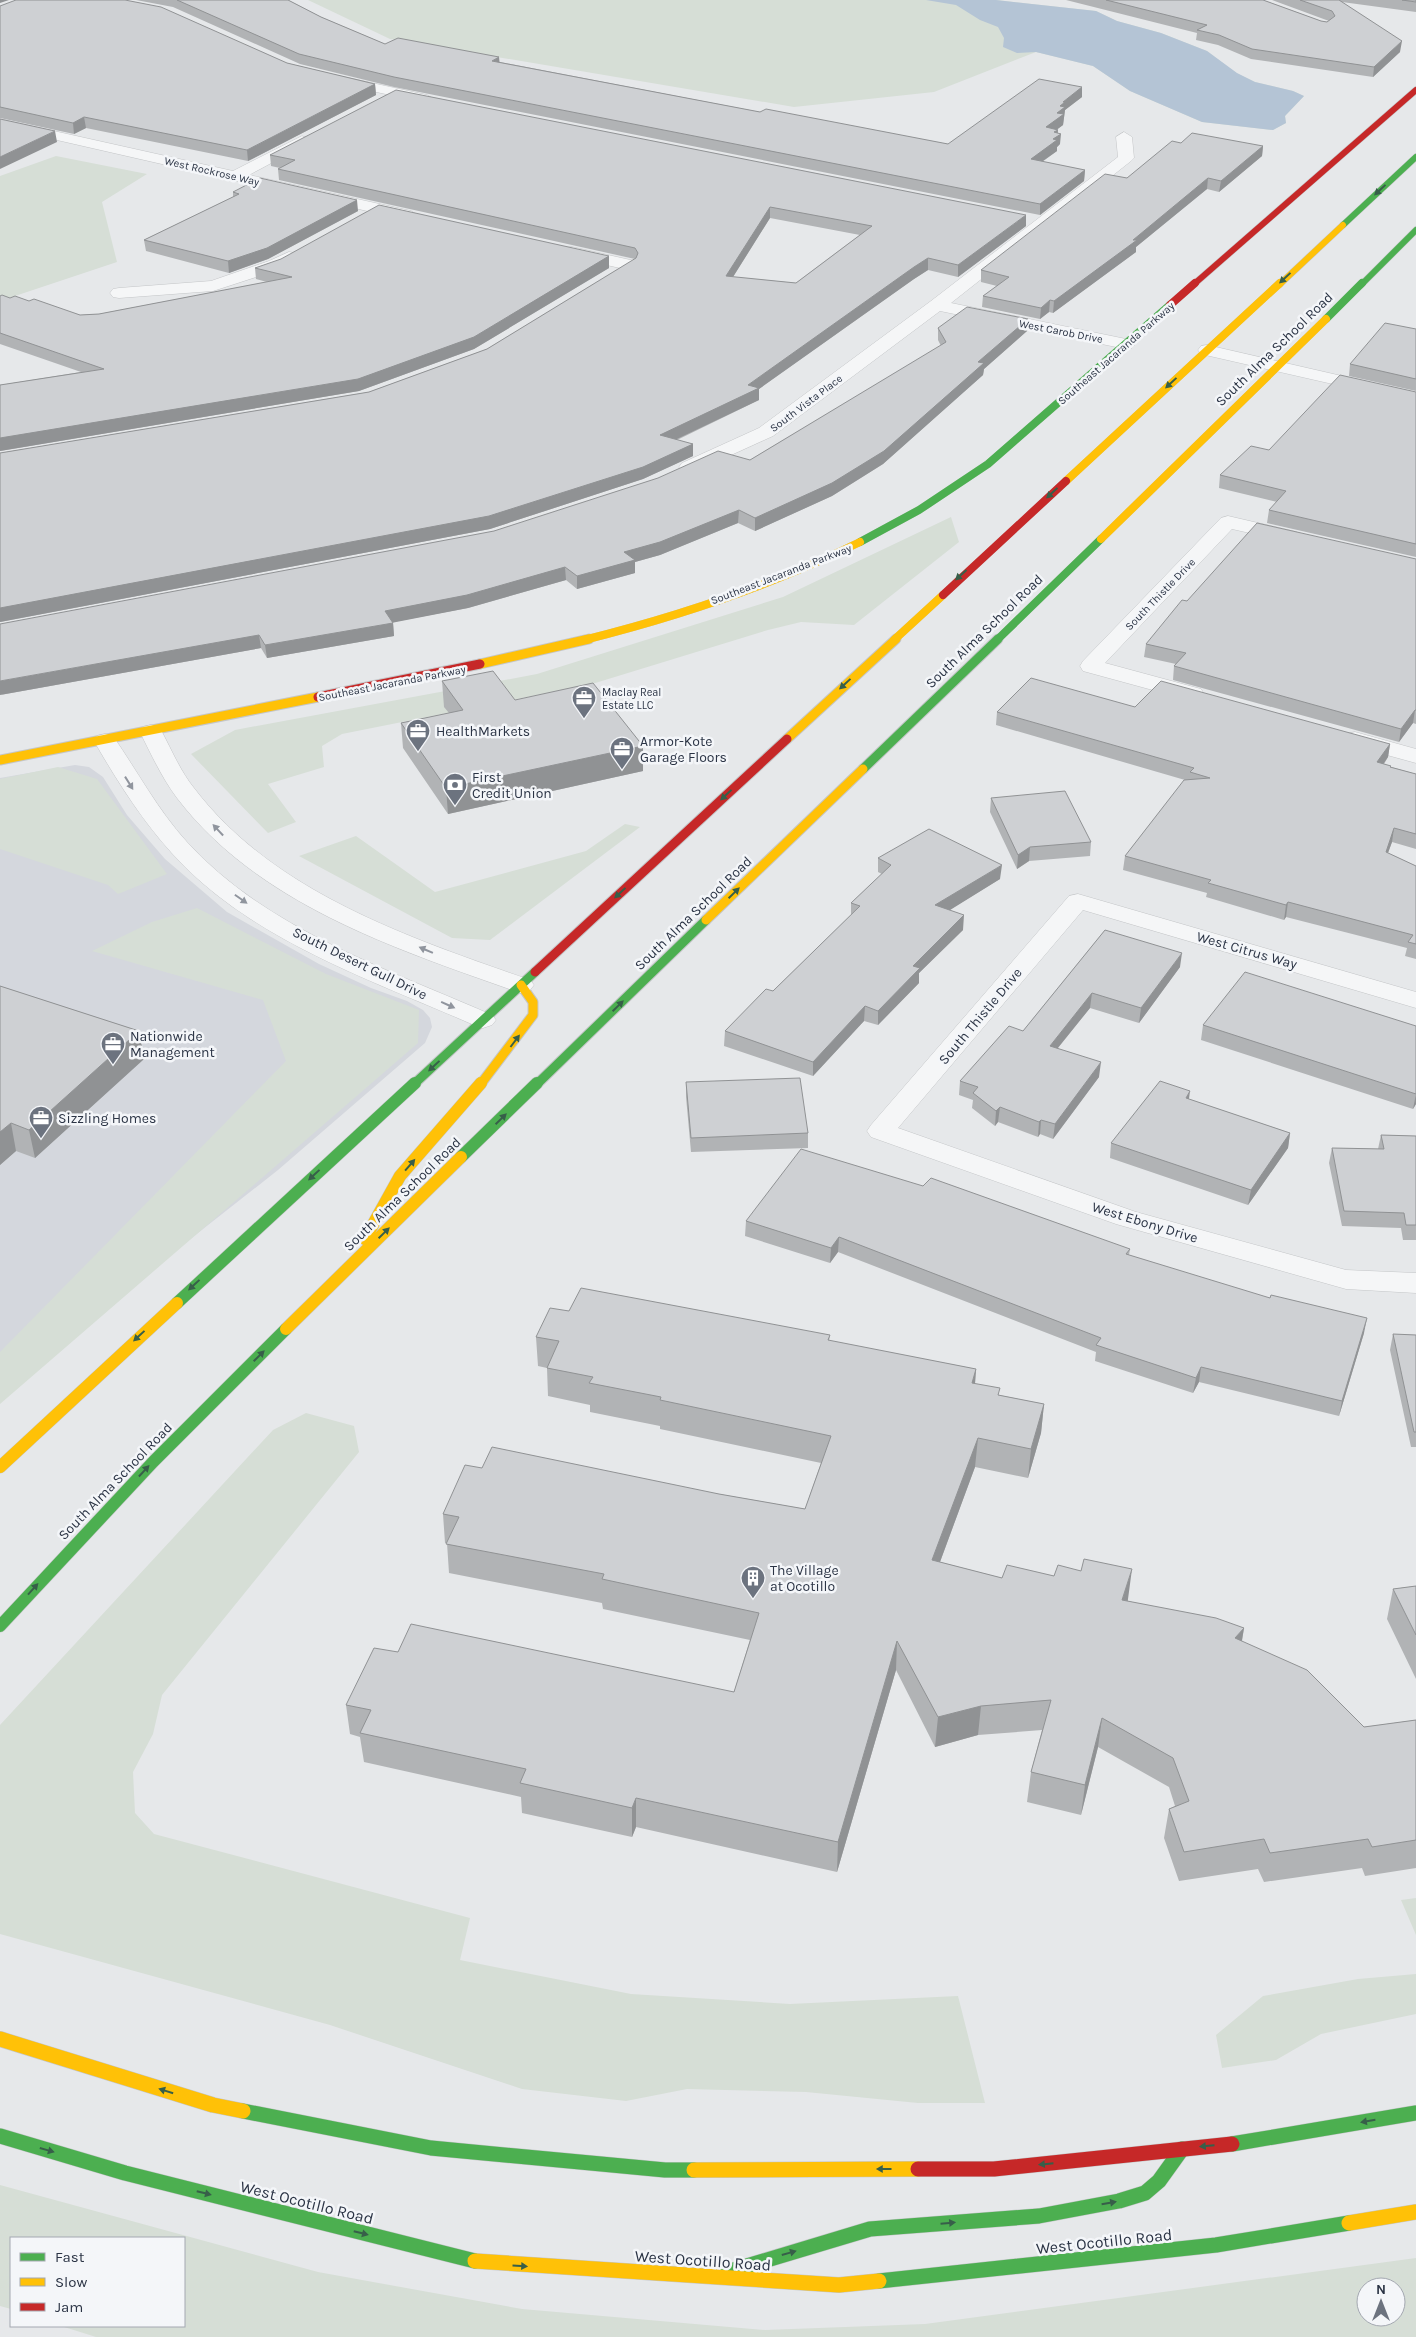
<svg xmlns="http://www.w3.org/2000/svg" width="1416" height="2337" viewBox="0 0 1416 2337" font-family="Karla,sans-serif">
	<style>
		.built { fill: #d4d7dd }
		.green { fill: #d6ded6; fill-rule: evenodd }
		.water { fill: #b4c4d5 }
		.lines { fill: none; stroke-linecap: round; stroke-linejoin: round }
		.street-casing { stroke: #c4c6c8; stroke-width: 1 }
		.fast-far4-casing { stroke: #c4c6c8; stroke-width: 7 }
		.fast-far3-casing { stroke: #c4c6c8; stroke-width: 8 }
		.fast-far2-casing { stroke: #c4c6c8; stroke-width: 11 }
		.fast-far1-casing { stroke: #c4c6c8; stroke-width: 13 }
		.fast-casing { stroke: #c4c6c8; stroke-width: 16 }
		.slow-far4-casing { stroke: #c4c6c8; stroke-width: 7 }
		.slow-far3-casing { stroke: #c4c6c8; stroke-width: 8 }
		.slow-far2-casing { stroke: #c4c6c8; stroke-width: 11 }
		.slow-far1-casing { stroke: #c4c6c8; stroke-width: 13 }
		.slow-casing { stroke: #c4c6c8; stroke-width: 16 }
		.jam-far3-casing { stroke: #c4c6c8; stroke-width: 7 }
		.jam-far2-casing { stroke: #c4c6c8; stroke-width: 8 }
		.jam-far1-casing { stroke: #c4c6c8; stroke-width: 11 }
		.jam-casing { stroke: #c4c6c8; stroke-width: 16 }
		.street { fill: #f5f6f7; fill-rule: evenodd }
		.fast-far4 { stroke: #4caf50; stroke-width: 6 }
		.fast-far3 { stroke: #4caf50; stroke-width: 8 }
		.fast-far2 { stroke: #4caf50; stroke-width: 9 }
		.fast-far1 { stroke: #4caf50; stroke-width: 12 }
		.fast { stroke: #4caf50; stroke-width: 15 }
		.slow-far4 { stroke: #ffc107; stroke-width: 6 }
		.slow-far3 { stroke: #ffc107; stroke-width: 8 }
		.slow-far2 { stroke: #ffc107; stroke-width: 9 }
		.slow-far1 { stroke: #ffc107; stroke-width: 12 }
		.slow { stroke: #ffc107; stroke-width: 15 }
		.jam-far3 { stroke: #c62828; stroke-width: 6 }
		.jam-far2 { stroke: #c62828; stroke-width: 8 }
		.jam-far1 { stroke: #c62828; stroke-width: 9 }
		.jam { stroke: #c62828; stroke-width: 15 }
		.wall { fill: #b1b3b5; fill-rule: evenodd }
		.shaded-wall { fill: #909294 }
		.building { fill: #ced0d3; stroke: #909294; fill-rule: evenodd }
		.oneway { fill: #375f49 }
		.oneway2 { fill: #90959e }
		.labels { text-anchor: middle; stroke-width: 5; stroke-linejoin: round; paint-order: stroke }
		.far-street-label { font-size: 11px; fill: #2b3445; stroke: #f4f6f9 }
		.far-poi-label { font-size: 11px; fill: #2b3445; stroke: #f4f6f9; text-anchor: start }
		.street-label { font-size: 14px; fill: #2b3445; stroke: #f4f6f9 }
		.poi-label { font-size: 14px; fill: #2b3445; stroke: #f4f6f9; text-anchor: start }
		.near-street-label { font-size: 16px; fill: #2b3445; stroke: #f4f6f9 }
	</style>
	<rect width="100%" height="100%" fill="#e6e8ea"/>
	<!-- built -->
	<path class="built" d="M75,765L89,767L103,777L127,815L165,859L227,912L319,964L371,988L407,1001L423,1010L430,1018L432,1027L425,1043L278,1170L123,1292L0,1403V778Z"/>
	<!-- green -->
	<path class="green" d="M308,0H996L1096,11L1117,21L1161,33L1207,51L1236,73L1255,82L1293,91L1304,96L1285,116L1286,123L1273,130L1202,122L1130,91L1093,66L1036,52L934,92L794,107L390,39Z
		M56,156L147,174L102,202L117,262L0,301V176Z
		M951,517L959,542L854,625L801,622L768,630L592,684L342,734L322,746L324,767L268,784L296,822L268,833L191,754L235,730L537,674L783,597Z
		M58,767L97,779L167,874L118,894L108,885L0,849V779Z
		M625,824L640,827L490,940L452,938L299,856L356,836L435,892L586,851Z
		M197,908L326,974L419,1010L418,1043L0,1404V1352L286,1061L263,1000L92,951L152,922Z
		M306,1413L354,1426L359,1452L162,1695L153,1734L133,1772L135,1813L154,1834L470,1918L460,1960L631,1994L790,2004L958,1996L985,2103H918L806,2092L687,2089L626,2101L522,2089L330,2025L0,1934V1725L273,1430Z
		M1416,1898V1935L1401,1900Z
		M1416,1974V2014L1321,2034L1276,2060L1222,2068L1216,2035L1263,1996L1358,1979Z
		M0,2185L318,2272L522,2309L765,2330L925,2324L1416,2258V2337H96L61,2326H184V2238H11V2309L0,2306ZM1366,2287H1396V2317H1366Z"/>
	<!-- water -->
	<path class="water" d="M926,0H996L1096,11L1117,21L1161,33L1207,51L1237,73L1255,82L1293,91L1304,96L1285,116L1286,123L1273,130L1202,122L1130,91L1093,66L1036,52L1017,53L1003,47L1004,38L998,27L980,20L956,5Z"/>
	<g class="lines">
		<defs>
			<path id="street" d="M340,76L427,95L434,99L427,103L335,83L333,80L335,77Z
				M0,119L233,171L302,136L307,138L310,141L307,144L249,175L411,211L419,216L411,221L0,127Z
				M1124,132L1132,137L1134,158L1131,161L951,303L1126,339L1132,340L1135,344L1132,348L1126,349L940,311L773,436L696,471H682L679,467L682,463L759,428L931,301L1118,157L1116,137Z
				M572,247L635,261L637,265L635,269L629,270L566,256L564,252L566,248Z
				M289,252L295,253L297,257L281,269L213,291L119,298L113,297L110,293L113,289L119,288L211,281L269,261Z
				M1207,345L1416,393V403L1201,354L1198,350L1201,346Z
				M1228,516L1297,532L1300,536L1297,540L1290,542L1232,529L1105,663L1201,689L1204,694L1201,699L1193,701L1083,671L1080,666L1083,661L1221,518Z
				M151,725L159,727L162,732C172,751 181,772 194,788C274,893 410,938 530,980L534,985L530,990L521,993L512,990C393,948 257,903 177,798C162,778 151,754 140,732L143,727Z
				M1355,732L1416,749V763L1347,744L1344,739L1347,734Z
				M105,734L113,736C138,772 157,809 187,842C266,929 387,969 492,1015L496,1020L492,1025L483,1028L474,1025C376,982 263,944 185,867C148,830 120,786 94,741L97,736Z
				M1078,894L1416,992V1008L1083,910L898,1128L1136,1212L1346,1270L1416,1273V1293L1346,1289L1116,1224L871,1137L867,1131L871,1125L1069,896Z"/>
			<path id="fast-far4" d="M1343,225L1416,157
				M1361,285L1416,230"/>
			<path id="fast-far3" d="M1326,319L1362,283
				M860,542L919,510L988,464L1170,305
				M997,640L1101,539"/>
			<path id="fast-far2" d="M863,769L998,639
				M413,1085L535,972
				M536,1085L706,920"/>
			<path id="fast-far1" d="M461,1157L537,1083
				M177,1303L415,1083
				M0,1626L153,1462L286,1329"/>
			<path id="fast" d="M243,2111L431,2148L665,2170H694
				M0,2136L125,2173L475,2261
				M1232,2144L1416,2113
				M727,2272L870,2229L1039,2216L1119,2201L1145,2193L1159,2181L1182,2149
				M879,2281L1216,2245L1349,2223"/>
			<path id="slow-far4" d="M1279,285L1343,225"/>
			<path id="slow-far3" d="M1066,481L1280,283
				M1101,539L1326,319
				M584,640C680,616 771,586 860,542
				M894,640L943,595"/>
			<path id="slow-far2" d="M480,664L589,639
				M787,739L896,639
				M0,760L318,697
				M706,920L863,769
				M480,1085L533,1015V1002L521,985"/>
			<path id="slow-far1" d="M365,1239L400,1176L481,1083
				M286,1329L461,1157
				M0,1467L177,1303"/>
			<path id="slow" d="M0,2039L213,2105L243,2111
				M694,2170L918,2169
				M1349,2223L1416,2212
				M475,2261L839,2285L879,2281"/>
			<path id="jam-far3" d="M1193,285L1416,90"/>
			<path id="jam-far2" d="M1170,305L1195,283
				M943,595L1066,481"/>
			<path id="jam-far1" d="M318,697L480,664
				M535,972L787,739"/>
			<path id="jam" d="M918,2169H994L1232,2144"/>
		</defs>
		<!-- street casing -->
		<use href="#street" class="street-casing"/>
		<!-- fast-far4 casing -->
		<use href="#fast-far4" class="fast-far4-casing"/>
		<!-- fast-far3 casing -->
		<use href="#fast-far3" class="fast-far3-casing"/>
		<!-- fast-far2 casing -->
		<use href="#fast-far2" class="fast-far2-casing"/>
		<!-- fast-far1 casing -->
		<use href="#fast-far1" class="fast-far1-casing"/>
		<!-- fast casing -->
		<use href="#fast" class="fast-casing"/>
		<!-- slow-far4 casing -->
		<use href="#slow-far4" class="slow-far4-casing"/>
		<!-- slow-far3 casing -->
		<use href="#slow-far3" class="slow-far3-casing"/>
		<!-- slow-far2 casing -->
		<use href="#slow-far2" class="slow-far2-casing"/>
		<!-- slow-far1 casing -->
		<use href="#slow-far1" class="slow-far1-casing"/>
		<!-- slow casing -->
		<use href="#slow" class="slow-casing"/>
		<!-- jam-far3 casing -->
		<use href="#jam-far3" class="jam-far3-casing"/>
		<!-- jam-far2 casing -->
		<use href="#jam-far2" class="jam-far2-casing"/>
		<!-- jam-far1 casing -->
		<use href="#jam-far1" class="jam-far1-casing"/>
		<!-- jam casing -->
		<use href="#jam" class="jam-casing"/>
		<!-- street -->
		<use href="#street" class="street"/>
		<!-- fast-far4 -->
		<use href="#fast-far4" class="fast-far4"/>
		<!-- fast-far3 -->
		<use href="#fast-far3" class="fast-far3"/>
		<!-- fast-far2 -->
		<use href="#fast-far2" class="fast-far2"/>
		<!-- fast-far1 -->
		<use href="#fast-far1" class="fast-far1"/>
		<!-- fast -->
		<use href="#fast" class="fast"/>
		<!-- slow-far4 -->
		<use href="#slow-far4" class="slow-far4"/>
		<!-- slow-far3 -->
		<use href="#slow-far3" class="slow-far3"/>
		<!-- slow-far2 -->
		<use href="#slow-far2" class="slow-far2"/>
		<!-- slow-far1 -->
		<use href="#slow-far1" class="slow-far1"/>
		<!-- slow -->
		<use href="#slow" class="slow"/>
		<!-- jam-far3 -->
		<use href="#jam-far3" class="jam-far3"/>
		<!-- jam-far2 -->
		<use href="#jam-far2" class="jam-far2"/>
		<!-- jam-far1 -->
		<use href="#jam-far1" class="jam-far1"/>
		<!-- jam -->
		<use href="#jam" class="jam"/>
	</g>
	<!-- wall -->
	<path class="wall" d="M136,0H288L321,17L385,44L500,62L760,112L948,144L1082,87V97L1065,110L1063,125L1057,129L1058,130V133L1060,144L1057,147V151L1042,162L1085,170L1084,181L1040,215L394,87L300,64L173,7Z
		M1066,0H1263L1321,21L1327,22L1329,21L1272,0H1416V12L1342,2L1400,52L1373,77L1251,59L1218,45L1196,40L1197,33Z
		M0,6L287,63L375,84L376,95L248,161L86,128L74,134L0,118Z
		M1181,143L1263,146L1262,156L1219,192L1207,189L1136,247V252L1053,313L1049,312L1040,319L982,307L983,296L997,286L981,282V270L1127,178Z
		M270,155L1026,226L958,277L928,270L914,279L759,389V400L677,440L693,444V456L643,479L490,529L0,622V453L369,392L487,349L635,259L279,180L278,169L280,168L271,166ZM770,218L860,235L796,283L733,277Z
		M233,192L358,211L268,259L229,273L146,251L144,240L233,197Z
		M609,256V268L474,349L359,391L0,451V385L81,372L0,344V296L10,298L29,301L80,315L99,314L267,282L256,279L255,268Z
		M938,328L1027,331L984,369L983,375L883,464L832,496L755,531L738,523L660,555L635,562V573L577,589L566,580L468,608L393,622L394,636L267,658L261,648L0,695L494,531L750,460L941,346L938,340Z
		M1416,329V391L1349,376L1350,364Z
		M1416,392V557L1267,523L1269,510L1277,502L1219,488L1220,475L1269,450Z
		M1416,559V724L1413,723L1399,742L1173,680L1174,666L1176,664L1144,657L1146,644L1187,601Z
		M442,681L515,700L643,746V771L448,814L403,748L401,723L449,713L444,707Z
		M1135,707L1390,744L1388,757L1384,764L1391,767L1416,774V849L1392,842L1388,853L1416,866V959L1405,956L1407,948L1286,917L1284,920L1206,897L1207,893L1123,870L1125,856L1185,780L996,725L997,712Z
		M991,798L1091,842L1090,856L1029,861L1017,869L990,812Z
		M878,858L1000,879L949,910L963,930L919,973V983L878,1025L864,1021L813,1076L724,1046L725,1031L773,991L851,915V903L882,874L878,872Z
		M1105,930L1180,967L1139,1023L1090,1008L1058,1048L1099,1077L1053,1139L1040,1134L1038,1137L998,1122L995,1126L972,1108L973,1100L959,1095L960,1081L1023,1031Z
		M0,986L139,1031L144,1059L35,1158L16,1151L0,1165Z
		M1203,1025L1416,1026V1104L1413,1109L1201,1040Z
		M686,1082L808,1133V1148L691,1152L686,1097Z
		M1189,1099L1290,1133L1288,1148L1248,1205L1110,1158L1111,1143Z
		M1381,1135L1416,1136V1240H1403L1401,1228L1342,1226L1329,1163L1332,1148L1378,1149Z
		M746,1221L1130,1249L1129,1255L1364,1333L1339,1416L1199,1382L1193,1393L1095,1361L1096,1352L838,1252L830,1263L745,1236Z
		M569,1311L830,1335L829,1341L976,1369L975,1384L999,1395L1044,1404L1041,1433L1028,1478L975,1467L940,1562L1002,1578L1128,1599V1601L1244,1628L1242,1641L1364,1727L1416,1720V1868L1365,1876L1362,1868L1264,1882L1258,1869L1179,1881L1164,1838L1169,1809L1175,1806L1169,1787L1098,1747L1081,1815L1027,1802L1031,1772L1042,1730L978,1735L935,1747L896,1670L837,1872L636,1827L632,1837L522,1813L521,1797L364,1762L360,1737L350,1734L346,1705L398,1652L734,1692L750,1640L603,1609L602,1603L449,1573L447,1543H445L443,1514L482,1468L719,1494L805,1509L821,1463L660,1429V1426L590,1412V1405L548,1396L547,1368L538,1366L536,1337Z
		M1393,1334L1416,1335V1447H1411L1390,1350Z
		M1416,1586V1679L1387,1619L1393,1589Z"/>
	<!-- shaded-wall -->
	<path class="shaded-wall" d="M0,0H9L0,3Z
		M1402,41L1400,52L1373,77L1374,67Z
		M499,57L500,67L492,61Z
		M375,84L376,95L248,161L247,150Z
		M1082,87V97L1065,110L1063,125L1046,138V127L1057,113L1063,102Z
		M84,117L86,128L74,134L73,123Z
		M1058,130L1057,136L1061,134L1060,144L1057,147V151L1030,170L1031,159L1054,132Z
		M55,131L57,142L0,169V157Z
		M1263,146L1262,156L1219,192L1221,181Z
		M1085,170L1084,181L1040,215V204Z
		M1208,178L1207,189L1136,247V252L1053,313L1054,301L1133,240Z
		M357,200L358,211L268,259L229,273L228,261Z
		M770,207V218L726,288V276Z
		M1026,215V226L958,277V265Z
		M609,256V268L474,349L359,391L0,451V438Z
		M928,258V270L914,279L759,389V400L660,447V435L748,385L914,267Z
		M1050,300L1049,312L1040,319L1041,308Z
		M1028,319L1027,331L984,369L983,375L883,464L832,496L755,531V518L978,362Z
		M693,444V456L643,479L490,529L0,622V608Z
		M739,510L738,523L660,555L635,562V573L577,589V576L624,552Z
		M565,567L566,580L468,608L386,624L385,611Z
		M393,623L394,636L267,658L265,645Z
		M259,635L261,648L0,695V681Z
		M1415,710L1413,723L1399,742L1401,729Z
		M1390,744L1388,757L1375,776L1377,762Z
		M643,746V771L448,814L446,788Z
		M1394,828L1392,842L1383,866L1386,852Z
		M1030,847L1029,861L1017,869L1018,855Z
		M1002,865L1000,879L934,920L935,905Z
		M1288,902L1286,917L1284,920L1286,905Z
		M964,915L963,930L919,973V983L878,1025V1011L913,966Z
		M1182,953L1180,967L1139,1023L1141,1008Z
		M1092,993L1090,1008L1048,1060L1050,1046Z
		M865,1006L864,1021L813,1076V1062Z
		M139,1031L144,1059L35,1158L29,1130Z
		M1101,1062L1099,1077L1053,1139L1055,1124Z
		M1190,1091L1188,1106L1186,1098Z
		M1416,1094V1104L1413,1109Z
		M1000,1107L998,1122L995,1126L996,1111Z
		M1041,1120L1040,1134L1038,1137L1039,1122Z
		M11,1123L16,1151L0,1165V1132Z
		M1290,1133L1288,1148L1248,1205L1251,1190Z
		M839,1237L838,1252L830,1263L831,1248Z
		M1367,1318L1364,1333L1339,1416L1342,1401Z
		M1201,1367L1199,1382L1193,1393L1196,1378Z
		M976,1369L974,1397L972,1383Z
		M1044,1404L1041,1433L1028,1478L1031,1449Z
		M978,1438L975,1467L930,1589L932,1560Z
		M1132,1569L1128,1599L1118,1629L1122,1600Z
		M1244,1628L1239,1657L1235,1638Z
		M897,1641L896,1670L837,1872L838,1842Z
		M981,1706L978,1735L935,1747L938,1717Z
		M1102,1718L1098,1747L1081,1815L1085,1785Z
		M636,1798V1827L632,1837V1808Z"/>
	<!-- building -->
	<path class="building" d="M16,0H125L161,7L287,63L375,84L247,150L84,117L73,123L0,107V6Z
		M177,0H288L321,17L385,44L398,38L499,57L492,61L760,112L766,109L948,144L1039,79L1082,87L1063,102H1065L1060,106L1065,107L1057,113L1064,114L1046,127L1058,130L1054,132L1061,134L1053,139L1057,140L1031,159L1085,170L1040,204L394,77L299,54Z
		M1106,0H1263L1321,21L1327,22L1335,16L1332,11L1300,0H1339L1402,41L1374,67L1252,49L1219,35L1197,30L1207,25Z
		M1402,0H1416V2Z
		M396,90L1026,215L958,265L928,258L914,267L748,385L759,388L660,435L693,444L643,467L489,516L0,608V453L369,392L487,349L636,258L638,253L635,248L278,169L295,160L270,155ZM770,207L872,226L796,283L726,276Z
		M0,119L55,131L0,157Z
		M1192,133L1263,146L1221,181L1208,178L1133,240H1137L1054,301L1050,300L1041,308L983,296L1009,277L981,270L1105,174L1127,178L1172,141L1181,143Z
		M260,178L357,200L267,248L228,261L144,240L239,194L233,192Z
		M379,205L609,256L474,337L358,379L0,438V385L104,369L0,333V296L2,295L10,298L15,296L29,301L34,299L80,315L99,314L292,277L255,268L281,259Z
		M967,307L1028,319L978,362L984,363L884,451L832,483L755,518L739,510L660,542L624,552L635,560L577,576L565,567L467,595L385,611L393,623L265,645L259,635L0,681V624L494,531L658,478L718,451L750,460L946,342L938,328Z
		M1385,323L1416,329V379L1350,364Z
		M1340,375L1416,392V544L1269,510L1286,491L1220,475L1251,446L1269,450Z
		M1257,523L1416,559V710H1415L1401,729L1174,666L1186,653L1146,644L1182,600L1187,601Z
		M493,671L515,700L593,683L643,746L446,788L401,723L463,710L442,681Z
		M1031,678L1135,707L1161,681L1390,744L1377,762L1391,766L1390,767L1416,774V834L1394,828L1386,852L1416,866V944L1408,942L1413,935L1288,902L1286,905L1208,883L1211,880L1125,856L1184,780L1210,778L1190,772L1194,768L997,712Z
		M1065,791L1091,842L1030,847L1018,855L991,798Z
		M929,829L1002,865L935,905L964,915L913,966L920,968L878,1011L865,1006L813,1062L725,1031L766,989L773,991L860,906L851,903L891,865L878,858Z
		M1105,930L1182,953L1141,1008L1092,993L1050,1046L1101,1062L1055,1124L1041,1120L1039,1122L1000,1107L996,1111L973,1093L978,1087L960,1081L1009,1026L1023,1031Z
		M1245,972L1416,1026V1094L1203,1025Z
		M0,986L139,1031L29,1130L11,1123L0,1132Z
		M800,1078L808,1133L691,1138L686,1082Z
		M1160,1081L1190,1091L1186,1098L1290,1133L1251,1190L1111,1143Z
		M1381,1135L1416,1136V1225H1406L1404,1213L1344,1211L1332,1148L1384,1149Z
		M801,1149L923,1186L931,1178L1130,1249L1126,1254L1270,1298L1271,1295L1367,1318L1342,1401L1201,1367L1196,1378L1096,1345L1101,1338L839,1237L831,1248L746,1221Z
		M581,1288L830,1335L828,1340L976,1369L972,1383L1000,1388L998,1395L1044,1404L1031,1449L978,1438L932,1560L1002,1578L1007,1565L1054,1576L1058,1565L1081,1571L1084,1559L1132,1569L1122,1600L1216,1618L1244,1628L1235,1638L1307,1670L1364,1727L1416,1720V1840L1372,1847L1368,1839L1270,1853L1264,1839L1184,1852L1169,1809L1189,1801L1173,1758L1102,1718L1085,1785L1031,1772L1051,1700L981,1706L938,1717L897,1641L838,1842L636,1798L632,1808L520,1783L526,1769L360,1733L371,1710L346,1705L374,1648L398,1652L411,1624L734,1692L759,1613L602,1579L604,1574L446,1544L459,1517L443,1514L465,1465L482,1468L492,1447L719,1494L805,1509L831,1436L660,1400L661,1397L589,1383L593,1377L547,1368L559,1341L536,1337L550,1308L569,1311Z
		M1393,1334L1416,1335V1432H1414Z
		M1416,1586V1635L1393,1589Z"/>
	<!-- one-way arrows -->
	<defs><path id="oneway-solid" d="M-6-.8H1V-3.2L6.5 0L1 3.2V.8H-6Z" transform="scale(1.25)"/></defs>
	<g class="oneway">
		<use href="#oneway-solid" transform="translate(1380 190) rotate(137)"/>
		<use href="#oneway-solid" transform="translate(1285 278) rotate(137)"/>
		<use href="#oneway-solid" transform="translate(1171 383) rotate(137)"/>
		<use href="#oneway-solid" transform="translate(1052 493) rotate(137)"/>
		<use href="#oneway-solid" transform="translate(961 575) rotate(138)"/>
		<use href="#oneway-solid" transform="translate(845 684) rotate(137)"/>
		<use href="#oneway-solid" transform="translate(726 795) rotate(137)"/>
		<use href="#oneway-solid" transform="translate(620 893) rotate(137)"/>
		<use href="#oneway-solid" transform="translate(734 893) rotate(-44)"/>
		<use href="#oneway-solid" transform="translate(618 1006) rotate(-44)"/>
		<use href="#oneway-solid" transform="translate(515 1041) rotate(-53)"/>
		<use href="#oneway-solid" transform="translate(434 1066) rotate(137)"/>
		<use href="#oneway-solid" transform="translate(501 1119) rotate(-44)"/>
		<use href="#oneway-solid" transform="translate(410 1165) rotate(-49)"/>
		<use href="#oneway-solid" transform="translate(314 1175) rotate(137)"/>
		<use href="#oneway-solid" transform="translate(384 1233) rotate(-44)"/>
		<use href="#oneway-solid" transform="translate(194 1285) rotate(137)"/>
		<use href="#oneway-solid" transform="translate(139 1336) rotate(137)"/>
		<use href="#oneway-solid" transform="translate(259 1356) rotate(-45)"/>
		<use href="#oneway-solid" transform="translate(144 1471) rotate(-47)"/>
		<use href="#oneway-solid" transform="translate(33 1589) rotate(-48)"/>
		<use href="#oneway-solid" transform="translate(166 2091) rotate(-163)"/>
		<use href="#oneway-solid" transform="translate(1368 2121) rotate(170)"/>
		<use href="#oneway-solid" transform="translate(1207 2146) rotate(175)"/>
		<use href="#oneway-solid" transform="translate(47 2150) rotate(16)"/>
		<use href="#oneway-solid" transform="translate(1046 2164) rotate(174)"/>
		<use href="#oneway-solid" transform="translate(884 2169) rotate(180)"/>
		<use href="#oneway-solid" transform="translate(204 2193) rotate(14)"/>
		<use href="#oneway-solid" transform="translate(1109 2203) rotate(-10)"/>
		<use href="#oneway-solid" transform="translate(948 2223) rotate(-5)"/>
		<use href="#oneway-solid" transform="translate(361 2233) rotate(14)"/>
		<use href="#oneway-solid" transform="translate(789 2253) rotate(-16)"/>
		<use href="#oneway-solid" transform="translate(520 2266) rotate(3)"/>
	</g>
	<g class="oneway2">
		<use href="#oneway-solid" transform="translate(129 783) rotate(58)"/>
		<use href="#oneway-solid" transform="translate(218 830) rotate(-133)"/>
		<use href="#oneway-solid" transform="translate(241 899) rotate(35)"/>
		<use href="#oneway-solid" transform="translate(426 950) rotate(-157)"/>
		<use href="#oneway-solid" transform="translate(448 1005) rotate(24)"/>
	</g>
	<!-- icons -->
	<defs>
		<symbol id="office-pin" viewBox="-11 -11 22 30"><path d="M0 17L-7.5 6A9.5 9.5 0 1 1 7.5 6Z" fill="#6c737f" stroke="#f4f6f9"/><path d="M-6-3h4V-5.5h4V-3h4V5H-6ZM-1-4.5V-3h2v-1.5ZM-6 0V1H6V0Z" fill="#fff"/></symbol>
		<symbol id="bank-pin" viewBox="-11 -11 22 30"><path d="M0 17L-7.5 6A9.5 9.5 0 1 1 7.5 6Z" fill="#6c737f" stroke="#f4f6f9"/><path d="M-6-4H6V4H-6ZM0-2.3a2.3 2.3 0 1 0 0 4.6a2.3 2.3 0 1 0 0-4.6Z" fill="#fff"/></symbol>
		<symbol id="building-pin" viewBox="-11 -11 22 30"><path d="M0 17L-7.5 6A9.5 9.5 0 1 1 7.5 6Z" fill="#6c737f" stroke="#f4f6f9"/><path d="M-4-6H4V6H1V3H-1V6H-4ZM-2.5-4.3h1.7v1.8h-1.7ZM.8-4.3h1.7v1.8H.8ZM-2.5-1h1.7V.8h-1.7ZM.8-1h1.7V.8H.8Z" fill="#fff"/></symbol>
	</defs>
	<g fill-rule="evenodd">
		<use href="#office-pin" x="570" y="684" width="28" height="38"/>
		<use href="#office-pin" x="404" y="717" width="28" height="38"/>
		<use href="#office-pin" x="608" y="735" width="28" height="38"/>
		<use href="#bank-pin" x="441" y="771" width="28" height="38"/>
		<use href="#office-pin" x="99" y="1030" width="28" height="38"/>
		<use href="#office-pin" x="27" y="1104" width="28" height="38"/>
		<use href="#building-pin" x="739" y="1564" width="28" height="38"/>
	</g>
	<g class="labels">
		<!-- far-street labels -->
		<g class="far-street-label">
			<text transform="translate(212 171) rotate(13)" y="4">West Rockrose Way</text>
			<text transform="translate(1061 331) rotate(11)" y="4">West Carob Drive</text>
			<text transform="translate(1116 353) rotate(-41)" y="4">Southeast Jacaranda Parkway</text>
			<text transform="translate(806 403) rotate(-37)" y="4">South Vista Place</text>
			<text transform="translate(781 574) rotate(-21)" y="4">Southeast Jacaranda Parkway</text>
			<text transform="translate(1160 594) rotate(-46)" y="4">South Thistle Drive</text>
			<text transform="translate(392 683) rotate(-11)" y="4">Southeast Jacaranda Parkway</text>
		</g>
		<!-- far-poi labels -->
		<g class="far-poi-label">
			<text x="602" y="696">Maclay Real<tspan x="602" dy="13">Estate LLC</tspan></text>
		</g>
		<!-- street labels -->
		<g class="street-label">
			<text transform="translate(1274 349) rotate(-44)" y="5">South Alma School Road</text>
			<text transform="translate(984 631) rotate(-44)" y="5">South Alma School Road</text>
			<text transform="translate(693 913) rotate(-44)" y="5">South Alma School Road</text>
			<text transform="translate(1247 950) rotate(16)" y="5">West Citrus Way</text>
			<text transform="translate(360 963) rotate(26)" y="5">South Desert Gull Drive</text>
			<text transform="translate(980 1016) rotate(-50)" y="5">South Thistle Drive</text>
			<text transform="translate(402 1194) rotate(-44)" y="5">South Alma School Road</text>
			<text transform="translate(1145 1222) rotate(17)" y="5">West Ebony Drive</text>
			<text transform="translate(115 1481) rotate(-46)" y="5">South Alma School Road</text>
		</g>
		<!-- poi labels -->
		<g class="poi-label">
			<text x="436" y="736">HealthMarkets</text>
			<text x="640" y="746">Armor-Kote<tspan x="640" dy="16">Garage Floors</tspan></text>
			<text x="472" y="782">First<tspan x="472" dy="16">Credit Union</tspan></text>
			<text x="130" y="1041">Nationwide<tspan x="130" dy="16">Management</tspan></text>
			<text x="58" y="1123">Sizzling Homes</text>
			<text x="770" y="1575">The Village<tspan x="770" dy="16">at Ocotillo</tspan></text>
		</g>
		<!-- near-street labels -->
		<g class="near-street-label">
			<text transform="translate(307 2202) rotate(14)" y="6">West Ocotillo Road</text>
			<text transform="translate(1104 2241) rotate(-6)" y="6">West Ocotillo Road</text>
			<text transform="translate(703 2260) rotate(4)" y="6">West Ocotillo Road</text>
		</g>
	</g>
	<!-- legend -->
	<rect x="10" y="2237" width="175" height="90" fill="#f4f6f9" stroke="#a4a8b1"/>
	<rect x="20" y="2253" width="25" height="8" fill="#4caf50" stroke="#a4a8b1"/>
	<text x="55" y="2262" font-size="15" fill="#2b3445">Fast</text>
	<rect x="20" y="2278" width="25" height="8" fill="#ffc107" stroke="#a4a8b1"/>
	<text x="55" y="2287" font-size="15" fill="#2b3445">Slow</text>
	<rect x="20" y="2303" width="25" height="8" fill="#c62828" stroke="#a4a8b1"/>
	<text x="55" y="2312" font-size="15" fill="#2b3445">Jam</text>
	<!-- north arrow -->
	<g transform="translate(1381 2302)"><circle r="24" fill="#f4f6f9" stroke="#a4a8b1"/>
	<path d="M0-4L9 19L0 12L-9 19Z" fill="#6c737f"/>
	<text y="-8" font-size="14" font-weight="bold" text-anchor="middle" fill="#2b3445">N</text>
	</g>
</svg>
